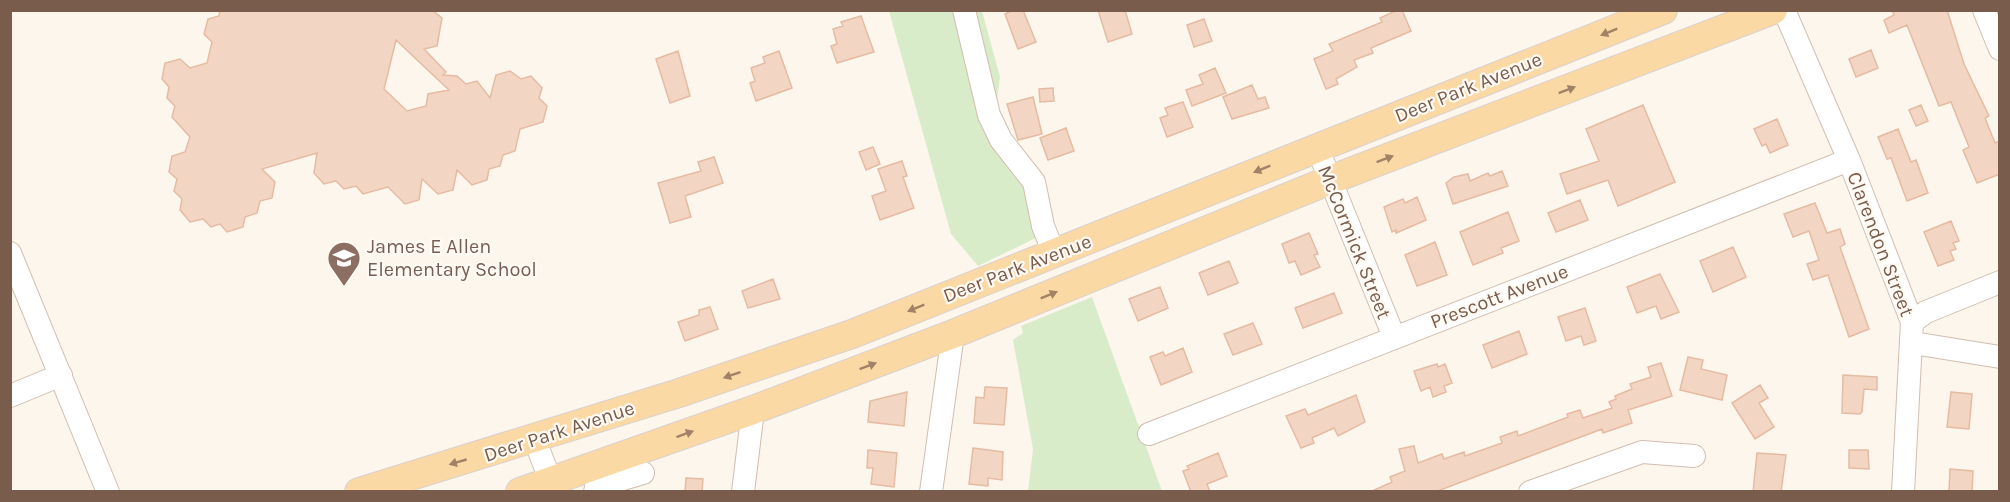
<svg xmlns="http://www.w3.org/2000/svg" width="2010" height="502" viewBox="0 0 2010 502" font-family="Karla,sans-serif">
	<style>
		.green { fill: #d8ecc9 }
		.building { fill: #f3d5c3; stroke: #e6bba3; stroke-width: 1.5; fill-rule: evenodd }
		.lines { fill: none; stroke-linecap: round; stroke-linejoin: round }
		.minor-casing { stroke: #d1beb0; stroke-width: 24 }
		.major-casing { stroke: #dad1cd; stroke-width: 30 }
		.minor { stroke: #fff; stroke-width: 22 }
		.major { stroke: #fbd9a5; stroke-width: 28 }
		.oneway { fill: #a18267 }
		.labels { text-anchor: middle; stroke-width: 4.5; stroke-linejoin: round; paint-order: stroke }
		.street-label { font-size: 20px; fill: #7a5c4d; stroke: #fffaf3 }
		.education-label { font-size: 20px; fill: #785e54; stroke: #fffaf3; text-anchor: start }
	</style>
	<rect width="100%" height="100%" fill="#fdf6ec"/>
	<!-- green -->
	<path class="green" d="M889,11H982L1000,77L993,131L1031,193L1040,236L978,266L951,234Z
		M1092,297L1162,491H1028L1033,449L1013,340L1023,333L1021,326Z"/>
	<!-- building -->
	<path class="building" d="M220,10H432L442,18L437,46L424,49L446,72L443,75L457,76L466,84L477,81L490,98L496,75L510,71L521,79L531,76L542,88L539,98L547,106L543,122L520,129L515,151L503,155L500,166L489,169L487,180L472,185L457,170L453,190L438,194L422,179L419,200L405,204L388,187L363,194L356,186L344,189L336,181L324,184L314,173L317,153L262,169L275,182L272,198L260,201L257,213L245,217L243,227L227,232L220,224L211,227L203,219L190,222L180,210L182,199L174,191L177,179L169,172L172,156L185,152L190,137L172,117L175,106L167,98L169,87L162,79L165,63L180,59L190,68L207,63L212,42L204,34L208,19L219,16ZM396,40L433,75L449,90L428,94L426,106L407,111L384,89Z
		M1014,10H1023L1036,42L1018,49L1005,14Z
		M1098,10H1125L1132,34L1108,42Z
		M1397,10H1402L1411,31L1371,48L1373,53L1354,60L1357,67L1336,79L1338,84L1326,89L1314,59L1333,51L1329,44L1382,22L1380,18Z
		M1892,10H1947L1964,64L1989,116L1985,118L1995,143L2000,141V174L1977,183L1963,150L1969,147L1951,102L1939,106L1907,25L1889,33L1884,20L1894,15Z
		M861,16L874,52L837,63L831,46L837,44L833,29L843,26L841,22Z
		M1204,19L1212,41L1194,47L1187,25Z
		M1871,50L1878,68L1856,77L1849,59Z
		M678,51L690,96L670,103L656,59Z
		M779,51L792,88L756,101L750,83L755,81L751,68L765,63L763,57Z
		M1215,68L1226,93L1192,106L1186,90L1203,84L1199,75Z
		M1252,85L1258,99L1265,97L1269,108L1232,119L1223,97Z
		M1053,88L1054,101L1040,102L1039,89Z
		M1033,97L1042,134L1018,140L1007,104Z
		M1183,102L1193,127L1167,137L1160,118L1168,115L1165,108Z
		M1643,105L1675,182L1618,206L1608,180L1567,194L1560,174L1599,161L1586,129Z
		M1921,105L1928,121L1916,126L1909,110Z
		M1777,119L1788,145L1770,153L1766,144L1762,146L1754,129Z
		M1066,128L1074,151L1048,160L1040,138Z
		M1898,129L1911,162L1916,160L1928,193L1907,201L1891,158L1887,159L1878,137Z
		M873,147L880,164L866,170L859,152Z
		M714,157L723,183L685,196L691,217L670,223L658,183L701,171L698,162Z
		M902,161L907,176L903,177L914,208L880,220L872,196L886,191L878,169Z
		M1502,171L1508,186L1453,204L1446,183L1454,177L1468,174L1470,181L1488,173L1490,176Z
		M1417,197L1426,220L1396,233V230L1392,232L1384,207L1403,199L1405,203Z
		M1580,200L1588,220L1556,232L1548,213Z
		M1815,203L1827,233L1840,229L1845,244L1840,247L1869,329L1849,337L1828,275L1813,280L1807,264L1819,260L1809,231L1793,237L1784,214Z
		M1508,212L1519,241L1501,248L1503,253L1473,265L1460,232Z
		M1951,221L1959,241L1953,243L1956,249L1950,251L1954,260L1938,266L1924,232Z
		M1309,233L1318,254L1314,255L1320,267L1301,275L1295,261L1289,263L1282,244Z
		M1435,242L1447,275L1417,286L1405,255Z
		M1733,247L1746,277L1713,292L1700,261Z
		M1229,261L1238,283L1208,295L1199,273Z
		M1660,274L1679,312L1661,319L1656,306L1637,313L1627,287Z
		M773,279L780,299L748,308L742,291Z
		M1160,287L1168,308L1138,321L1129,299Z
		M1334,293L1342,313L1303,328L1295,308Z
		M710,307L718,329L685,341L678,322L699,315V310Z
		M1585,308L1596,341L1584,345L1581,336L1566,341L1558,317Z
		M1253,323L1262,344L1233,355L1224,334Z
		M1519,331L1527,354L1492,368L1483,345Z
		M1183,348L1192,372L1161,385L1150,357L1163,352L1165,356Z
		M1688,357L1703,360L1701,369L1727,375L1722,400L1680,390Z
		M1661,363L1672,396L1628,410L1632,423L1603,433L1602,429L1435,492H1370L1392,482L1390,477L1405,471L1399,449L1414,446L1418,463L1442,454L1444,459L1464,452L1465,456L1502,443L1500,437L1517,431L1518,436L1568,417L1567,414L1580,410L1583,418L1612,408L1609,402L1616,399L1615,396L1632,389L1630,384L1651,377L1648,367Z
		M1437,364L1438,367L1445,364L1452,383L1444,386L1446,392L1433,397L1430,387L1421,391L1414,371Z
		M1843,375L1877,377V390L1864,389L1862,412L1860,414L1842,413Z
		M1760,385L1768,398L1759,403L1774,427L1755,439L1732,403Z
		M985,387L1007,388L1004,425L974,423L976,397L984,398Z
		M907,392L904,426L868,422L870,401Z
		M1951,392L1972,394L1969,429L1947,427Z
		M1356,395L1365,422L1338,436L1334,428L1312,438L1314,443L1301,448L1286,416L1305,409L1308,415Z
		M973,448L1003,452L1002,480L988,478V486L969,484Z
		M868,450L897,453L894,487L871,484L873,468H867Z
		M1849,450H1868L1869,469L1849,468Z
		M1218,453L1227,476L1207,484L1210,492H1191L1183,471L1189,469L1187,466Z
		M1757,453L1786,455L1781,492H1753Z
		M1950,469L1973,471L1972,492H1949Z
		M686,478L703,479L702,492H685Z"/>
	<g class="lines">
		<defs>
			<path id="minor" d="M964,10L989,115L1001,140L1034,182L1043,226L1054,253
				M1784,10L1849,160L1912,322L1903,492
				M1984,10L2000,49
				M1317,147L1394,337
				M10,253L108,492
				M1912,322L1926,312L2000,282
				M1913,343L2000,357
				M10,396L61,375
				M1149,434L1849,160
				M534,438L555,492
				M595,492L596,487L643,473
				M743,492L753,410
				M931,492L953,334
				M1530,492L1642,452L1694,456"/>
			<path id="major" d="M359,492L679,393L852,334L1663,10
				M520,492L753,410L953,334L1330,180L1773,10"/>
		</defs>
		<!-- minor casing -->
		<use href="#minor" class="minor-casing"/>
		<!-- major casing -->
		<use href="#major" class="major-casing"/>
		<!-- minor -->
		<use href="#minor" class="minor"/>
		<!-- major -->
		<use href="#major" class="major"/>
	</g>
	<!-- one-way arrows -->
	<defs><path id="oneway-solid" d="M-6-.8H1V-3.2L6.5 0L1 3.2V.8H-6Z" transform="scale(1.5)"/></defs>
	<g class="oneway">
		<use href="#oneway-solid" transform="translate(1609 32) rotate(158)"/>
		<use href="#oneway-solid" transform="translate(1567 90) rotate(-21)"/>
		<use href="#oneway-solid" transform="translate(1385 159) rotate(-21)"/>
		<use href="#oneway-solid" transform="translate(1262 169) rotate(158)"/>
		<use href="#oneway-solid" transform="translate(1049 295) rotate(-22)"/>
		<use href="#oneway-solid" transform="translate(916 308) rotate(158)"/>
		<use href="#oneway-solid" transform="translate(868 366) rotate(-21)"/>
		<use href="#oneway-solid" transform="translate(732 375) rotate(161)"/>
		<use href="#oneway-solid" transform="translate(685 434) rotate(-20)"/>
		<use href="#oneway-solid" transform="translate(458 462) rotate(164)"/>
	</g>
	<!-- icons -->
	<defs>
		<symbol id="school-pin" viewBox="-11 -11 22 30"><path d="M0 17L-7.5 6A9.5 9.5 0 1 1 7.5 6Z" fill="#8d6e63" stroke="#fffaf3"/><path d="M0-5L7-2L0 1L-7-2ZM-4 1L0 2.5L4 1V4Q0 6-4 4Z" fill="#fff"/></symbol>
	</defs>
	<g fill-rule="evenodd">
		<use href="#school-pin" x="325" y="239" width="38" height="52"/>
	</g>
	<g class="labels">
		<!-- street labels -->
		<g class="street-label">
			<text transform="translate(1468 87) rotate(-22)" y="7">Deer Park Avenue</text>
			<text transform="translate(1355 242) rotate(68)" y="7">McCormick Street</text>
			<text transform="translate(1881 244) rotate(69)" y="7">Clarendon Street</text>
			<text transform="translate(1017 268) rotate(-21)" y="7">Deer Park Avenue</text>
			<text transform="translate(1499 296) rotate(-21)" y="7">Prescott Avenue</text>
			<text transform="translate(559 431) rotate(-18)" y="7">Deer Park Avenue</text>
		</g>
		<!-- education labels -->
		<g class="education-label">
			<text x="367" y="253">James E Allen<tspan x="367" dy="23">Elementary School</tspan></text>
		</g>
	</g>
	<!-- border -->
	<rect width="2010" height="502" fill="none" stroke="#7a5c4d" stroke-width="24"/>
</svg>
